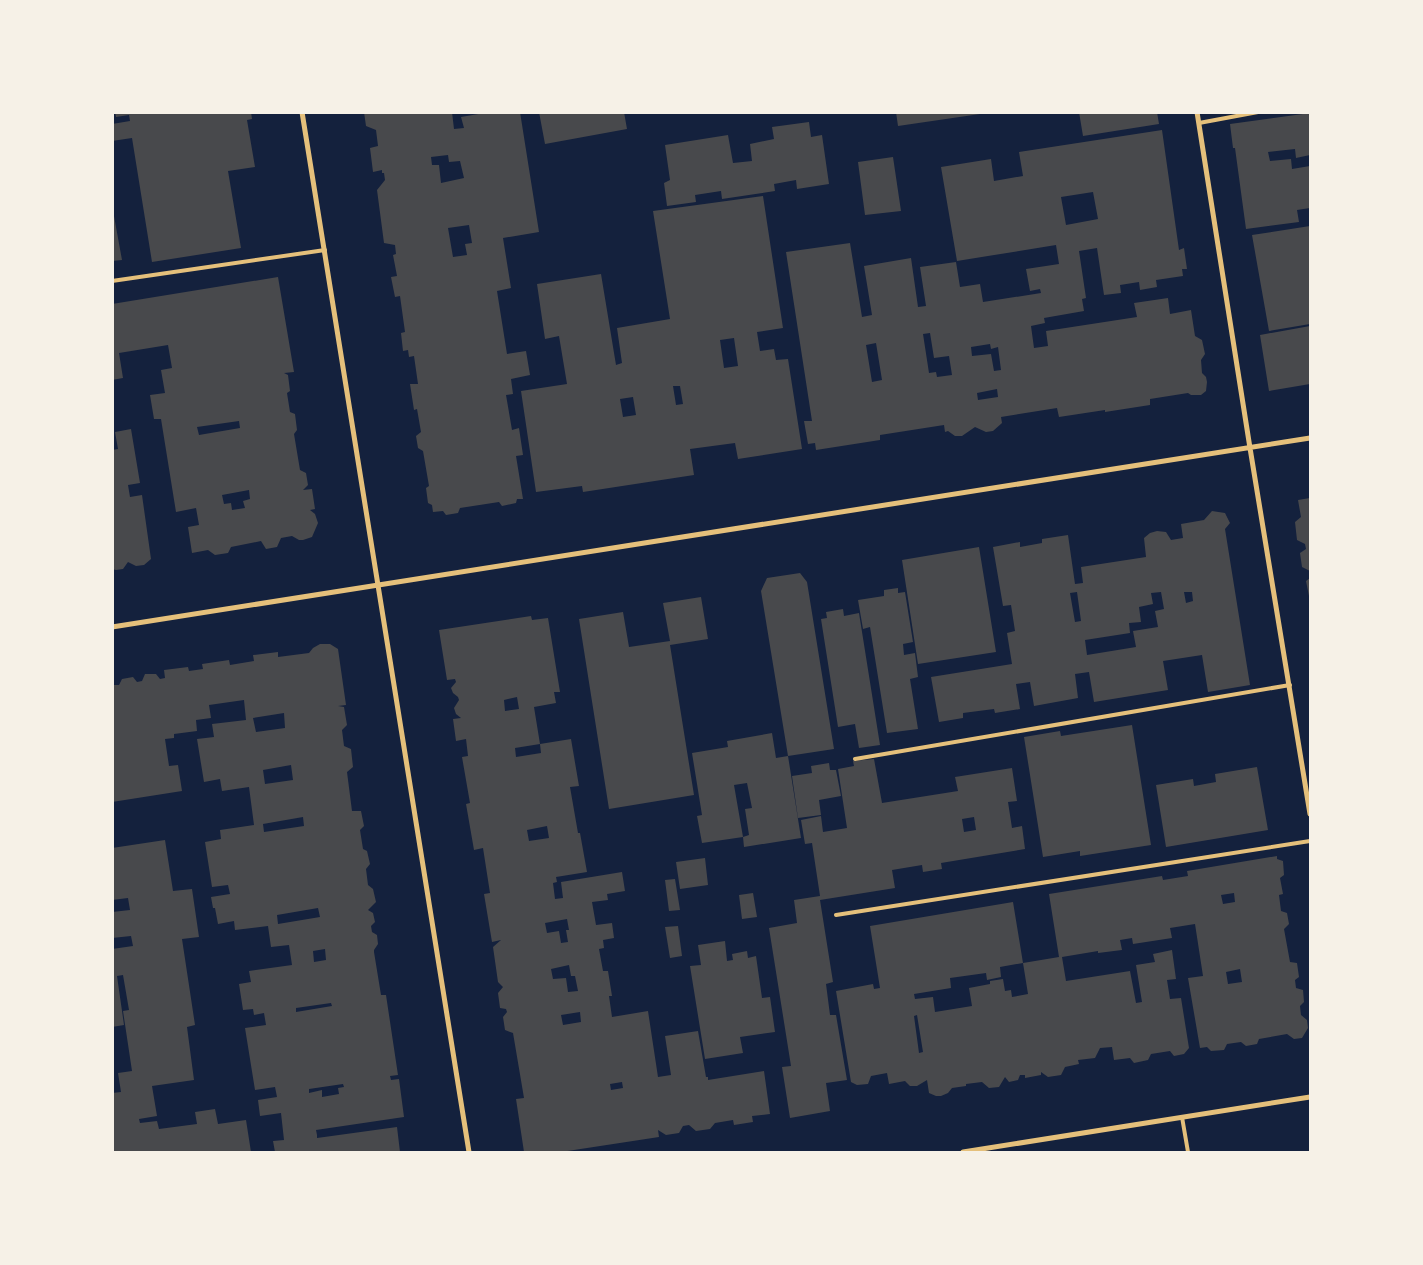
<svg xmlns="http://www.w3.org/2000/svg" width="1423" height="1265" viewBox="0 0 1423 1265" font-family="'IBM Plex Sans',sans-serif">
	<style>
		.building { fill: #48494c; fill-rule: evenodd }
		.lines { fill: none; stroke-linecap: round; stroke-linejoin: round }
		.service { stroke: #e5c07b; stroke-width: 4 }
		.minor { stroke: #e5c07b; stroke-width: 5 }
	</style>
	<rect width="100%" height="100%" fill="#14213d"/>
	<!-- building -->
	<path class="building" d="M115,112H251L252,119L247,120L255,167L228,171L241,248L152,262L132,138L112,141V124L130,121L129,115L116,117Z
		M364,112H452L454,129L464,128L461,117L490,112H520L539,232L503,238L511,288L497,291L507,354L526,351L530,375L511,379L513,394L506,395L512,430L519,428L523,455L516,456L523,499H517L516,503L502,506L499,502L460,508L458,513L446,515L443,511L433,512L432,505L428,503L426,488L429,486L423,451L418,448L416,436L421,432L417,409L414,410L410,384H418L414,356L409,357L408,350L403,351L401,333L405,332L400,296L395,297L391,277L397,276L393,255L396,254L395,245L384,243L377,190L385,180L384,173H382V170L373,172L370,148L378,146L376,130L366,126ZM448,155L449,162L460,161L464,178L441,183L439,165H432L431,157ZM469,225L472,243L465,244L467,255L453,257L448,228Z
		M539,112H624L627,129L545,144Z
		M896,112H980V114L898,126Z
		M1079,112H1157L1159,124L1083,136Z
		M1310,113V155L1296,158L1295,149L1268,152L1270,161L1291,159L1292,169L1310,166V208L1297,210L1299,222L1246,229L1235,148H1233L1230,124Z
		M809,122L811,137L822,135L829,184L797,189L796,180L774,184L775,191L722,199L721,191L695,195L696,202L667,206L664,183L670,180L665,145L728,135L733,163L752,161L750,144L774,139L772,127Z
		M1162,130L1179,250L1184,248L1187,269H1182L1183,276L1156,280L1157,287L1140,290L1139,282L1120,285L1121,293L1104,295L1097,248L1079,251L1086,298L1082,299L1084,311L1044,318L1045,323L1031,326L1034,348L1048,346L1046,331L1137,317L1134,303L1168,298L1170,314L1191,310L1195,336L1202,340L1205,354L1201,360L1202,373L1206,377L1207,382L1206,391L1201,395H1191L1188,393L1150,399V405L1105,412V410L1059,417L1057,408L1001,417L1002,423L993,431L986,432L975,427L962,436H955L948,431L945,432L944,425L880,435V440L816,450L815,443L808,444L804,421H812L786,252L850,243L862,317L872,315L864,266L911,258L918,307L926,306L920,267L956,262L960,287L980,284L983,302L1041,293L1040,289L1030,291L1026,269L1059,264L1056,245L957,261L941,167L991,159L994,181L1023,176L1019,152ZM1093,192L1098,219L1066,225L1061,197ZM930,333L934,358L949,356L952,375L937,377L936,372L929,373L923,334ZM876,343L882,380L872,382L866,345ZM990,344L991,349L998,347L1001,370L994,371L991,354L972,356L971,347ZM997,389L998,397L978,400L977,393Z
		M893,157L901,211L865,215L858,162Z
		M763,196L783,328L757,332L760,351L774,349L776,360L788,359L802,449L738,459L735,443L690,449L694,475L583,492L582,486L536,492L521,391L567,384L559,336L545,339L537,284L601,274L616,365L622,363L617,328L670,319L653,211ZM734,338L738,366L724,368L720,340ZM673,386H680L683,404L676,405ZM633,397L636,415L623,417L620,399Z
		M112,205L122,260L112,261Z
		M1310,226V324L1269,331L1252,235Z
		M278,277L294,372L284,373L288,375L290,391L287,393L290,412L295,414L297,430L294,434L300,470L306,473L308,485L303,490L312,489L315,509L310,510L315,514L318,523L312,537L303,540H299L292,536L281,538L277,547L266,549L261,541L231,547L228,553L215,555L208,550L192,553L188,527L199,525L196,508L176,512L161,419H154L150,395L165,393L161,370L172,368L168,345L119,353L123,378L112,380V304ZM239,421L240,428L199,435L197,427ZM249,490L250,499L243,501L245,508L232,510L231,503L224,504L222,495Z
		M1310,326V384L1269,391L1260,335Z
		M131,429L140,483L128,485L130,497L142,495L151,559L144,565L136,566L128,562L123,569L116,570L112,569V450L118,449L115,432Z
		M1310,498V571L1302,567L1300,553L1306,549L1305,544L1297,540L1295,522L1301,517L1298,500Z
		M1212,511L1225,513L1230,523L1225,529L1250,685L1208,692L1202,655L1163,661L1168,690L1094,702L1089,672L1075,674L1078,698L1034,706L1030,682L1016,684L1020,709L995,713L994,709L963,713V718L939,722L931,677L1012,664L1007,633L1015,631L1011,605L1003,606L993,547L1020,542V547L1042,543V539L1068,535L1075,584L1083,583L1081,567L1146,557L1144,538L1150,533L1157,531L1166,532L1171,540L1183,538L1181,524L1204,520ZM1077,592L1081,621L1075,622L1070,593ZM1161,592L1164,609L1155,611L1158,627L1133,631L1136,647L1087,655L1085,640L1130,633L1129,623L1141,622L1139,607L1153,604L1151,593ZM1184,592H1192L1193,601L1186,603Z
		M979,547L996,652L918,664L902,560Z
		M800,573L807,582L834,749L788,756L761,591L767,578Z
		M1310,578V601L1306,581Z
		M898,588V593L905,592L913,642L903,644L904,655L915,653L918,677L910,679L918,729L887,733L870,627L863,629L858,600L884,596V590Z
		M701,597L708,639L670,645L694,795L609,809L579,619L623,612L629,647L670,641L663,603Z
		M843,609L844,616L859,613L880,745L859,748L855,724L838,727L821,619L827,618L826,612Z
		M531,616L532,620L548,618L560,692H554L556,703L534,707L540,744L571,739L579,786L570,787L578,833H580L587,872L556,877L557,882L553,883L555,899L563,898L561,882L622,872L625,891L607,894L608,900L592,902L596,925L612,923L614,938L603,940L604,948L599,949L603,971H608L612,996H609L612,1017L648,1011L658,1077L671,1075L665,1036L698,1031L706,1077H708V1080L764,1071L770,1114L752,1116L753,1122L734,1125L733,1120L715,1123L710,1129L696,1131L689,1125L683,1126L679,1133L666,1135L658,1130L659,1137L561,1152H524L516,1099L524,1098L513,1033L505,1030L503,1017L507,1012L506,1009L500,1008L498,993L503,987L498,982L493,947L501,940L492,942L484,894L490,893L483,848L474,850L466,804L470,803L462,757L468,756L466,739L456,741L453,719L461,718L456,714L454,708L459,700L458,697L453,693L451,688L456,682L455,679L447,680L439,630ZM517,697L519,709L505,711L504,700ZM540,744L541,753L516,757L515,748ZM547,826L549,838L529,841L527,830ZM567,919L569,930H566L568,942L561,943L559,931L547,933L545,923ZM569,965L571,976H575L578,991L568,992L566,978L553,979L551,969ZM580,1012L581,1022L563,1025L561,1015ZM622,1082L623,1088L611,1090L610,1084Z
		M320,644H330L338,649L346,705L338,706L344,707L347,725L342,730L344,746L351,749L353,767L347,772L352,811H361L364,826L360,830L363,849L367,851L370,864L366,869L368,885L373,889L376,902L368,910L373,913L375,922L371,926L372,932L377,935L378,944L374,950V952L381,995H386L398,1075L390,1076L391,1080L399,1079L404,1117L316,1130L317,1135V1138L397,1127L400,1152H275L273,1141L284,1140L281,1113L260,1116L258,1100L277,1097L275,1087L255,1090L245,1028L266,1025L264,1013L254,1015L253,1009L243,1010L239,984L251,982L249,971L292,965L289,945L271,947L268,926L235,930L234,921L218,924L215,908H213L211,897L230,894L228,885L212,887L205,842L221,839L220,830L254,825L249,787L222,791L220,779L204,782L197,739L214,737L212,724L246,720L244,700L209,705L211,718L196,720L197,731L174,734V738L165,739L169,766L178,765L182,791L112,802V683L114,685H119L122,679L133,677L137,682L142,681L145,674H156L160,679L165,678L164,670L188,667L189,671L203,669L202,664L229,660L230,665L254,661L253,655L278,652V657L309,653L313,648ZM284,713L285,728L256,732L253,718ZM291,765L293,780L265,784L263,770ZM303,817L304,826L264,832L263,824ZM318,908L320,917L278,924L277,915ZM325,949L326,960L314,962L313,951ZM331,1003L332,1006L296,1012V1008ZM343,1084L344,1087L338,1088L339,1094L322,1097V1090L309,1093V1089Z
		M1132,725L1151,845L1080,856V851L1043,857L1024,737L1060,731L1061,736Z
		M772,733L776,758L788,756L801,838L744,847L743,837L702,843L697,816L702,815L692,753L728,747L727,741ZM747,783L752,808L745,809L749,835L743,837L734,785Z
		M874,759L882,803L958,791L955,777L1012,768L1017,801L1008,802L1012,828L1022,826L1025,849L941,863L942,869L923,872L922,865L892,870L895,888L820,900L833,982L826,984L830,1015H836L847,1080L826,1083L830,1111L790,1118L782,1067L791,1066L769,928L797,923L794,900L820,896L812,843L805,844L801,820L821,816L823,832L847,828L838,769L854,766L853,761ZM974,817L976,830L964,832L962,819Z
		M829,763L830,770H836L841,796L819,800L821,815L798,818L792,776L812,773L811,766Z
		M1257,767L1268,830L1166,847L1156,785L1193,779L1194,786L1216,782L1215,774Z
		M165,840L173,891L192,889L199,937L182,939L195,1025L187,1027L194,1080L152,1086L157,1116L139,1119L140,1123L157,1121L159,1129L197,1124L195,1112L215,1109L218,1124L246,1120L251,1152H112V1093L121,1092L118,1073L132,1071L123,1011L129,1010L123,975L117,976L124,1025L112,1027V949L133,946L131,936L112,938V912L130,910L128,898L112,900V848Z
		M1277,856V859L1283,861L1284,875L1280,878L1283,894L1279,895L1281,911L1287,913L1289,924L1284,929L1290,962L1297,963L1299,977L1295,980L1296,988L1303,990L1304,1002L1300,1006L1301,1015L1307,1020L1308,1028L1302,1038L1294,1039L1287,1034L1259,1039L1257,1044L1246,1046L1241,1042L1227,1044L1224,1050L1211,1051L1207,1047L1200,1048L1188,978L1203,976L1195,924L1170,928L1172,938L1133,944L1132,938L1120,940L1122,950L1098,953V951L1062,957L1066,981L1130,971L1136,1003L1142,1002L1136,965L1155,962L1153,954L1172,950L1176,979L1167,980L1170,999L1181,998L1189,1048L1184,1054L1174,1056L1170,1051L1151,1054L1148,1060L1134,1063L1130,1058L1114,1060L1112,1047L1100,1048L1095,1058L1078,1060L1079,1064L1065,1067L1061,1075L1048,1077L1041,1072V1075L1025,1078V1075H1020L1018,1080L1009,1082L1005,1077L999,1087L989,1088L982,1082L966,1084V1086L952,1088L948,1093L941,1096H936L929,1093L927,1080L917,1086H910L905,1081L889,1084L887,1073L871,1076L868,1084L857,1085L851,1082L836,991L873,984L874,989L880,988L870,926L1013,902L1023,963L1000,967L1001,977L987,980L986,973L950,978L951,988L914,994L915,999L933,997L935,1012L972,1006L969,988L990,984V981L1003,979L1005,991L1011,990L1012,997L1028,994L1023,963L1059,957L1049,894L1162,876L1163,880L1188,876L1187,871ZM1234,893L1235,902L1223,904L1221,895ZM1240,969L1242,982L1228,984L1226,972ZM917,1015L923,1052L919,1053L914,1016Z
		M705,858L708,885L680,889L676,862Z
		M675,879L680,910L669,911L665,880Z
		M753,893L757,917L742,919L739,895Z
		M678,926L682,956L670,958L665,927Z
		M725,941L727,961L733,960L732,954L747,951L748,958L756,956L762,998L770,997L775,1032L740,1037L743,1053L705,1059L690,966L701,965L698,945Z"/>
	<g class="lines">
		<!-- service -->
		<path class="service" d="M1199,123L1258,112
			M112,281L325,250
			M855,759L1290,685
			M836,915L1310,841
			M1182,1117L1188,1152"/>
		<!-- minor -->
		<path class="minor" d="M302,112L469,1152
			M1197,112L1250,448L1310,814
			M112,627L1310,438
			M963,1152L1310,1097"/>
	</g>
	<!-- border -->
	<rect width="1423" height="1265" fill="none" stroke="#f6f1e7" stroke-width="228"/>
</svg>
